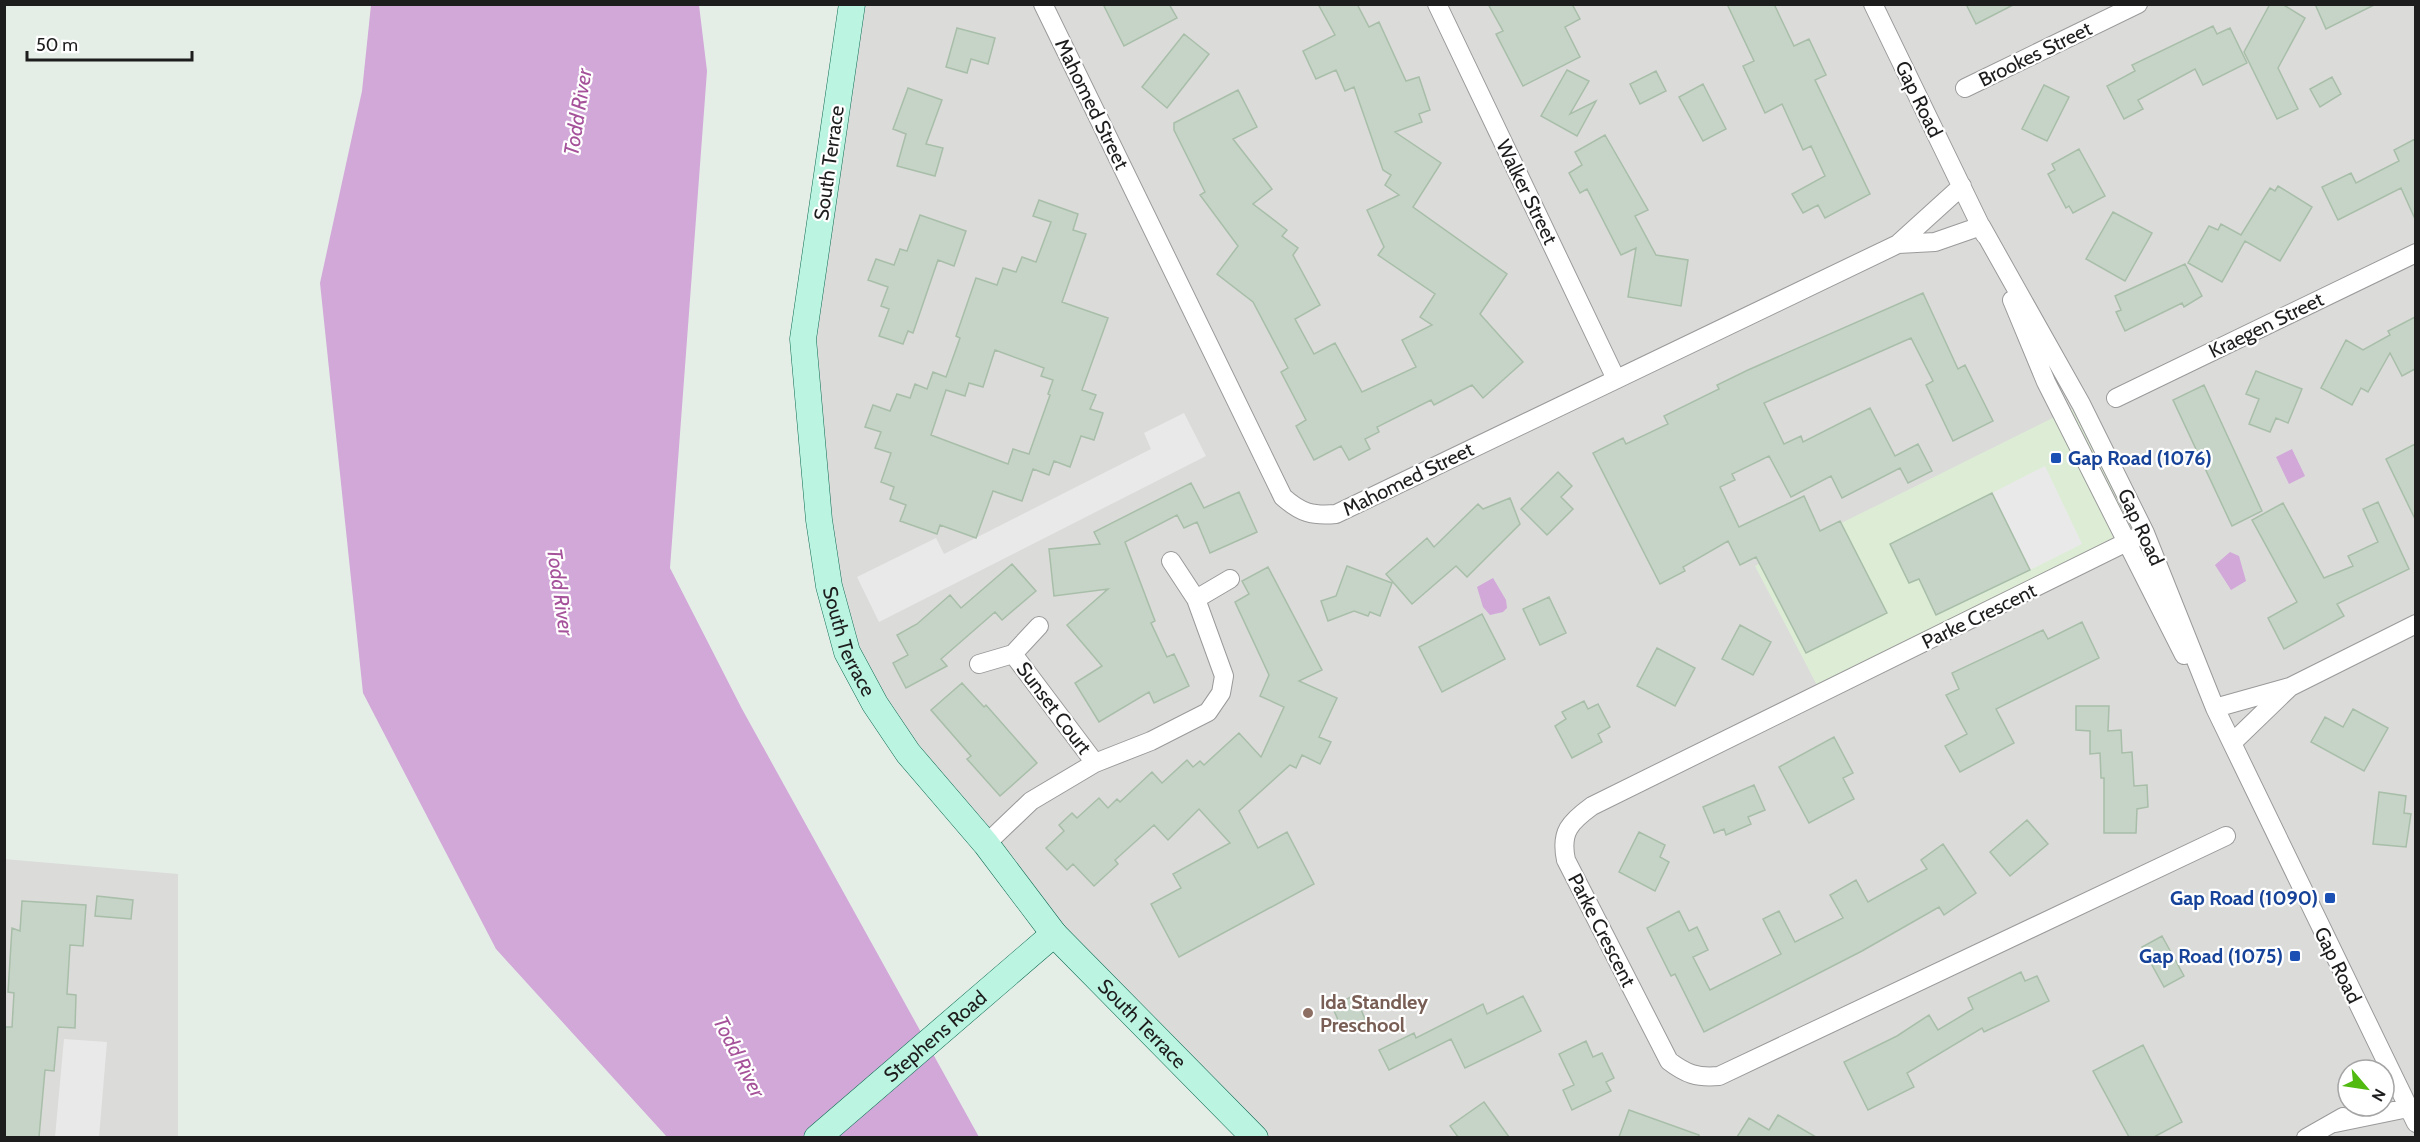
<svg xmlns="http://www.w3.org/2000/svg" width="2420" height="1142" viewBox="0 0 2420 1142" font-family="Cabin,sans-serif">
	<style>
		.residential { fill: #dbdbda; fill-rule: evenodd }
		.commercial { fill: #ddedd5 }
		.parking { fill: #e9e9e9 }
		.water { fill: #d1a8d8 }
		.building { fill: #c5d4c6; stroke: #a8bea9; stroke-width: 1.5; fill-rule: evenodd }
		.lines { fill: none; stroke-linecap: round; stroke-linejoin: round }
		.street-casing { stroke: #9a9a9a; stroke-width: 20 }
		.secondary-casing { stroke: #0e6b52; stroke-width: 27 }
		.street { stroke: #fff; stroke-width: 18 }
		.secondary { stroke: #bcf4e2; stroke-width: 26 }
		.transit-dot { fill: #1a4fb4; stroke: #fff; stroke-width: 2 }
		.education-dot { fill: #8d6e63; stroke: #fff; stroke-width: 2 }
		.labels { text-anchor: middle; stroke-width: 4.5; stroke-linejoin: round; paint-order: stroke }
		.street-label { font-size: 20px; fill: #1d1d1d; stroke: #fff }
		.transit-label { font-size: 20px; font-weight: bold; fill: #164399; stroke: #fff; text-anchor: end }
		.education-label { font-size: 20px; font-weight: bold; fill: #785e54; stroke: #fff; text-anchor: start }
		.water-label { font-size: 21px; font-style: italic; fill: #a5529a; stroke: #fff }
	</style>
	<rect width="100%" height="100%" fill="#e4eee7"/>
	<!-- residential -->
	<path class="residential" d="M852,5H2415V1137H1255L1054,934L847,652L803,339ZM2348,1070H2384V1106H2348Z
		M4,859L178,874V1137H5Z"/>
	<!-- commercial -->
	<path class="commercial" d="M2081,404L2145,533L1821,693L1755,566Z"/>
	<!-- parking -->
	<path class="parking" d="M1184,413L1206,456L879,622L857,577L936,538L944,554L1151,449L1144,433Z
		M2045,466L2082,544L2030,570L1992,493Z
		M64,1039L107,1042L99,1137H55Z"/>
	<!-- water -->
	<path class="water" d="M371,5H699L707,71L670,568L742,709L979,1137H667L496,949L363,693L320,283L362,91Z
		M2292,449L2305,476L2289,484L2276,457Z
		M2230,552L2239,556L2246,581L2231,590L2215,565Z
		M1493,578L1506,600L1507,608L1503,612L1490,615L1483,607L1477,587Z"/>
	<!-- building -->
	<path class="building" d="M1103,4H1169L1177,18L1124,46Z
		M1318,4H1357L1369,27L1379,22L1406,81L1419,77L1430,110L1419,114L1422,122L1395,132L1441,163L1413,207L1507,274L1480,314L1523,362L1483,398L1472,385L1434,405L1431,400L1377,427L1379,432L1365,439L1370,449L1349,460L1341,446L1314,460L1296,426L1306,420L1281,372L1288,368L1253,302L1217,274L1238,246L1200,195L1205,192L1174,130V123L1238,90L1257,127L1233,139L1272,189L1253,204L1287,230L1282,236L1298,248L1293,255L1320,305L1295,319L1314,354L1335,343L1362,392L1416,367L1402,340L1432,325L1420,317L1435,294L1378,255L1384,247L1367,210L1399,195L1385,185L1391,175L1383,170L1354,87L1345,91L1336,70L1316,79L1303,51L1335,35Z
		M1488,4H1572L1580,19L1565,27L1580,57L1523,86L1496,34L1503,31Z
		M1727,4H1774L1794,46L1809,39L1826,75L1815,80L1870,194L1825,218L1818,205L1803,213L1792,194L1825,176L1811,146L1803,150L1782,104L1765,113L1743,66L1754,61Z
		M1966,4H2015L1976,24Z
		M2270,4H2282L2305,18L2278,68L2298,109L2277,119L2244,52Z
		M2315,4H2376L2326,29Z
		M2213,26L2217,34L2230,28L2247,63L2203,85L2195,69L2138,100L2143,109L2124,119L2107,86L2135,71L2132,65Z
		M957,28L995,38L988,64L971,59L967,73L946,67Z
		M1184,34L1209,54L1167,108L1142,87Z
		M1567,70L1589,81L1570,114L1596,101L1577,136L1541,116Z
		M1656,71L1666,91L1640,104L1630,84Z
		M2332,77L2341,94L2320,107L2310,89Z
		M1703,84L1726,129L1703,141L1679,97Z
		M2044,85L2069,97L2047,141L2022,129Z
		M908,88L942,100L926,144L943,148L935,176L897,166L906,134L893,129Z
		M1605,135L1648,210L1635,216L1656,255L1688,260L1681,306L1628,297L1636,248L1621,255L1587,189L1580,193L1569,173L1582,165L1575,152Z
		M2415,139V219L2401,188L2338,220L2322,187L2351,173L2356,183L2399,161L2394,150Z
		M2079,149L2105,196L2073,213L2069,206L2066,208L2048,174L2055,170L2052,164Z
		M2278,186L2312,207L2280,261L2245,241L2222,282L2188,263L2209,226L2218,230L2221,224L2241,235L2270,188L2275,191Z
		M1039,200L1078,214L1073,230L1086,234L1062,302L1108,318L1082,390L1096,395L1090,409L1103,413L1094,440L1081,436L1070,467L1054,461L1049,475L1033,469L1022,501L993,491L976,538L940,525L937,534L900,521L906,505L890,499L894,487L881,482L891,453L875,448L881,432L865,427L873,405L890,411L897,394L910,398L915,384L927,389L933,372L946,377L960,338L956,336L976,278L997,285L1003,268L1016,272L1022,257L1036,262L1051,222L1033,216ZM995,350L1044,368L1041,376L1053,380L1048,394L1050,395L1029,454L1013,449L1008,464L931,435L946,390L965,396L969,383L983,387Z
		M2113,212L2152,233L2125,281L2086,259Z
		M920,215L966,231L954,266L938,260L913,333L908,331L903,344L879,336L889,309L881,306L888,287L868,280L876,259L894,265L900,249L907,251Z
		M2185,264L2202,296L2184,307L2182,303L2125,331L2116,312L2121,310L2115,296Z
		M1923,293L1958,369L1965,365L1993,421L1953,441L1926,385L1933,381L1911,338L1764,403L1784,444L1801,436L1803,442L1870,408L1895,456L1918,444L1932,471L1908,483L1900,468L1842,498L1831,476L1791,497L1769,456L1732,474L1735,480L1720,487L1739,527L1804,496L1820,531L1840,521L1887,613L1806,653L1756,557L1740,565L1728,541L1683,567L1685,571L1660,584L1593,453L1623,438L1626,444L1668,424L1664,416L1719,389L1717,385L1748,370Z
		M2415,317V369L2402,376L2390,353L2368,392L2361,388L2352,405L2321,388L2346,340L2363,350L2390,335L2388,331Z
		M2256,371L2302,389L2288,423L2276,418L2270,432L2249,424L2259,399L2246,394Z
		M2204,385L2262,511L2232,526L2173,400Z
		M2415,444V519L2386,459Z
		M1558,472L1572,486L1561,497L1573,509L1547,535L1521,509Z
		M1191,483L1204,508L1239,492L1257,532L1210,553L1197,522L1184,528L1177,515L1125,542L1155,621L1151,623L1167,657L1174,654L1189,686L1154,703L1149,692L1099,722L1075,683L1102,666L1067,625L1108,589L1054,596L1049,549L1100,544L1094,532Z
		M1992,493L2030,570L1936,615L1919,579L1909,583L1890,544Z
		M1510,498L1520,524L1467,577L1456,566L1412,604L1386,574L1427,538L1434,547L1478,504L1483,509Z
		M2378,502L2409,569L2337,604L2344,616L2284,649L2268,618L2297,602L2252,520L2283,503L2324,578L2353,566L2348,556L2378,542L2363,509Z
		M1012,564L1036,591L1002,620L995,612L941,659L947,666L906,688L893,663L908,655L897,635L917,624L950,595L961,608Z
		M1347,566L1392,583L1380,616L1370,612L1368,616L1354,611L1328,621L1321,601L1336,596Z
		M1268,567L1322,670L1299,681L1337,698L1319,737L1331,742L1320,764L1302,755L1296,768L1290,765L1239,811L1258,848L1287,832L1314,884L1179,957L1151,904L1181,888L1173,874L1230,843L1199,809L1168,840L1154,825L1115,860L1118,864L1094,886L1073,864L1067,870L1046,848L1064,831L1059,825L1072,813L1077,818L1099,798L1108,808L1117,799L1120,802L1152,772L1162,783L1187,760L1193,767L1200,761L1204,765L1239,733L1261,757L1284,707L1260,696L1269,675L1235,602L1249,594L1242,581Z
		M1549,597L1566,633L1540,645L1523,609Z
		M1482,614L1505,659L1442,692L1419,647Z
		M2082,622L2099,658L1996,709L2014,743L1960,772L1945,746L1967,734L1946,695L1959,689L1952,673L2043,630L2048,639Z
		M1740,625L1771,642L1753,675L1722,659Z
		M1657,648L1695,668L1675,706L1637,686Z
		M962,683L984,707L986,705L1037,763L1000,796L967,759L971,756L931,710Z
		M1584,701L1588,709L1598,704L1610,727L1598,734L1602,742L1572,758L1555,726L1566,719L1562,712Z
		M2076,706H2109L2108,731L2121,730L2122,753L2132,752L2134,786L2147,785L2148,807L2137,809L2136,833H2104V778H2101L2100,753L2090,754V731L2076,730Z
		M2353,709L2388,728L2364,771L2311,742L2325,717L2343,727Z
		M1834,737L1853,773L1843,778L1854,799L1809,823L1779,767Z
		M1754,785L1765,810L1748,817L1751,824L1726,835L1724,829L1714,833L1703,807Z
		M2379,792L2406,796L2404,813L2411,814L2406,847L2373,844Z
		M2027,820L2048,844L2010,876L1990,852Z
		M1639,832L1665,845L1660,857L1669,862L1655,891L1619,872Z
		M1943,844L1976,893L1944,915L1939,907L1862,951L1704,1032L1675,974L1671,976L1647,928L1679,911L1689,931L1697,927L1708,950L1693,957L1710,990L1781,954L1763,919L1779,911L1795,942L1843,918L1830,895L1856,880L1868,902L1927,869L1921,860Z
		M97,896L133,900L131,919L95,916Z
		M22,901L86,905L83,946L70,945L67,994L76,995L75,1028L58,1027L54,1071L45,1070L39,1137H4V1027H12L14,993L8,992L12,928L20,931Z
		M2162,936L2184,976L2164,987L2142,947Z
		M2021,972L2025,981L2037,976L2049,1001L1984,1032L1982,1028L1907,1073L1914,1087L1868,1110L1844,1062L1897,1036L1929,1015L1938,1030L1973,1009L1968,998Z
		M1355,995L1365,1019L1342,1029L1332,1006Z
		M1523,996L1541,1031L1465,1068L1451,1039L1389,1070L1379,1050L1414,1033L1416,1038L1483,1004L1487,1014Z
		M1586,1041L1593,1057L1602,1053L1614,1078L1606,1082L1611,1091L1572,1110L1563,1090L1574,1085L1559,1054Z
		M2143,1045L2182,1122L2154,1137H2129L2093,1071Z
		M1484,1102L1509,1137H1458L1450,1126Z
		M1629,1110L1699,1135V1137H1619Z
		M1778,1115L1816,1137H1737L1749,1118L1769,1130Z"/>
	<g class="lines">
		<defs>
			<path id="street" d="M1043,4L1283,497C1301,513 1312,516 1336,514L1898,244L1962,186
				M1437,4L1616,379
				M1873,4L1985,235
				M1965,88L2138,4
				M1981,226L2081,404L2145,533L2215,708L2416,1123
				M1898,244L1935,242L1981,226
				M2012,300L2046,382L2184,655
				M2116,398L2416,253
				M2145,533L1592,806C1570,822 1560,832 1566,860L1669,1061C1686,1074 1697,1078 1719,1076L2226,836
				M1196,599L1230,579
				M1013,654L1095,763
				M979,664L1013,654L1039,626
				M2215,708L2290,687L2416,624
				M2232,743L2290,687
				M986,844L1031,801L1095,763L1151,741L1208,712L1221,693L1224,676L1196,599L1171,561
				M2335,1123L2408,1108
				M2306,1138L2343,1117"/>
			<g id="secondary">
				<path id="s1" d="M852,4L803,339L819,520L829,586L847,652L875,704L908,753L986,844L1054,934L1255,1138"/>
				<path id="s2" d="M817,1138L1054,934"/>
			</g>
		</defs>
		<!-- street casing -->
		<use href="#street" class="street-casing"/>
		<!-- secondary casing -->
		<use href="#secondary" class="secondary-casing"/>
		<!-- street -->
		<use href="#street" class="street"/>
		<!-- secondary -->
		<use href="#secondary" class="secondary"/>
	</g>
	<!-- markers -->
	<g class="transit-dot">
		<rect x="2050" y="452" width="12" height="12" rx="3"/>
		<rect x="2324" y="892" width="12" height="12" rx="3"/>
		<rect x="2289" y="950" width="12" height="12" rx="3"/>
	</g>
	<circle class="education-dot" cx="1308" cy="1013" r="6"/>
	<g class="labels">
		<!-- street labels -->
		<g class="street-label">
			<text transform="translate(2035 54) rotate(-26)" y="7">Brookes Street</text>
			<text transform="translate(1919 99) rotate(64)" y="7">Gap Road</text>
			<text transform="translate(1092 104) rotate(64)" y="7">Mahomed Street</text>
			<text transform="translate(829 163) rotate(-82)" y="7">South Terrace</text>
			<text transform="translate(1527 192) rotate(64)" y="7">Walker Street</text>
			<text transform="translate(2266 325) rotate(-26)" y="7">Kraegen Street</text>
			<text transform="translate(1408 479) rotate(-26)" y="7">Mahomed Street</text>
			<text transform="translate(2141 527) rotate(65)" y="7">Gap Road</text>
			<text transform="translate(1979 616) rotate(-26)" y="7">Parke Crescent</text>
			<text dy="7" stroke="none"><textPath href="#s1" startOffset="646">South Terrace</textPath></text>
			<text transform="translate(1054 708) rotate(53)" y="7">Sunset Court</text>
			<text transform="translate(1602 930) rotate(63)" y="7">Parke Crescent</text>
			<text transform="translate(2338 965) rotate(64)" y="7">Gap Road</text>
			<text dy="7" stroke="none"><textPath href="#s1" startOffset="1132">South Terrace</textPath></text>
			<text dy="7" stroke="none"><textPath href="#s2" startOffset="156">Stephens Road</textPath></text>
		</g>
		<!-- transit labels -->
		<g class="transit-label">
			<text x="2068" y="465" text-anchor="start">Gap Road (1076)</text>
			<text x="2318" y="905">Gap Road (1090)</text>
			<text x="2283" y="963">Gap Road (1075)</text>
		</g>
		<!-- education labels -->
		<g class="education-label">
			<text x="1320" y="1009">Ida Standley<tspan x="1320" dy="23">Preschool</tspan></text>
		</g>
		<!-- water labels -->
		<g class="water-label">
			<text transform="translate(578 112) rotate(-81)" y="7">Todd River</text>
			<text transform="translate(560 592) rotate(82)" y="7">Todd River</text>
			<text transform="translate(739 1057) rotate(63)" y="7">Todd River</text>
		</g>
	</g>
	<!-- border -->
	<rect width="2420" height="1142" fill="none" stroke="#1d1d1d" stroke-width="12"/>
	<!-- north arrow -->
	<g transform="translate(2366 1088) rotate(119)"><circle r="28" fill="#ffffff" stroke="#a5a5a5" stroke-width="1.5"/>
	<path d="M0-4.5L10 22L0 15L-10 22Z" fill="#50ba11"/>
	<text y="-9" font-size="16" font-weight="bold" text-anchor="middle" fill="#1d1d1d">N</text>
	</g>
	<!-- scale -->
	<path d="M27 51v9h165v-9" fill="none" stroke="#1d1d1d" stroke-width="3"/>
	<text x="36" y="51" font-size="18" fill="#1d1d1d" stroke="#ffffff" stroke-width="4.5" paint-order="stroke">50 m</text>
</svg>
